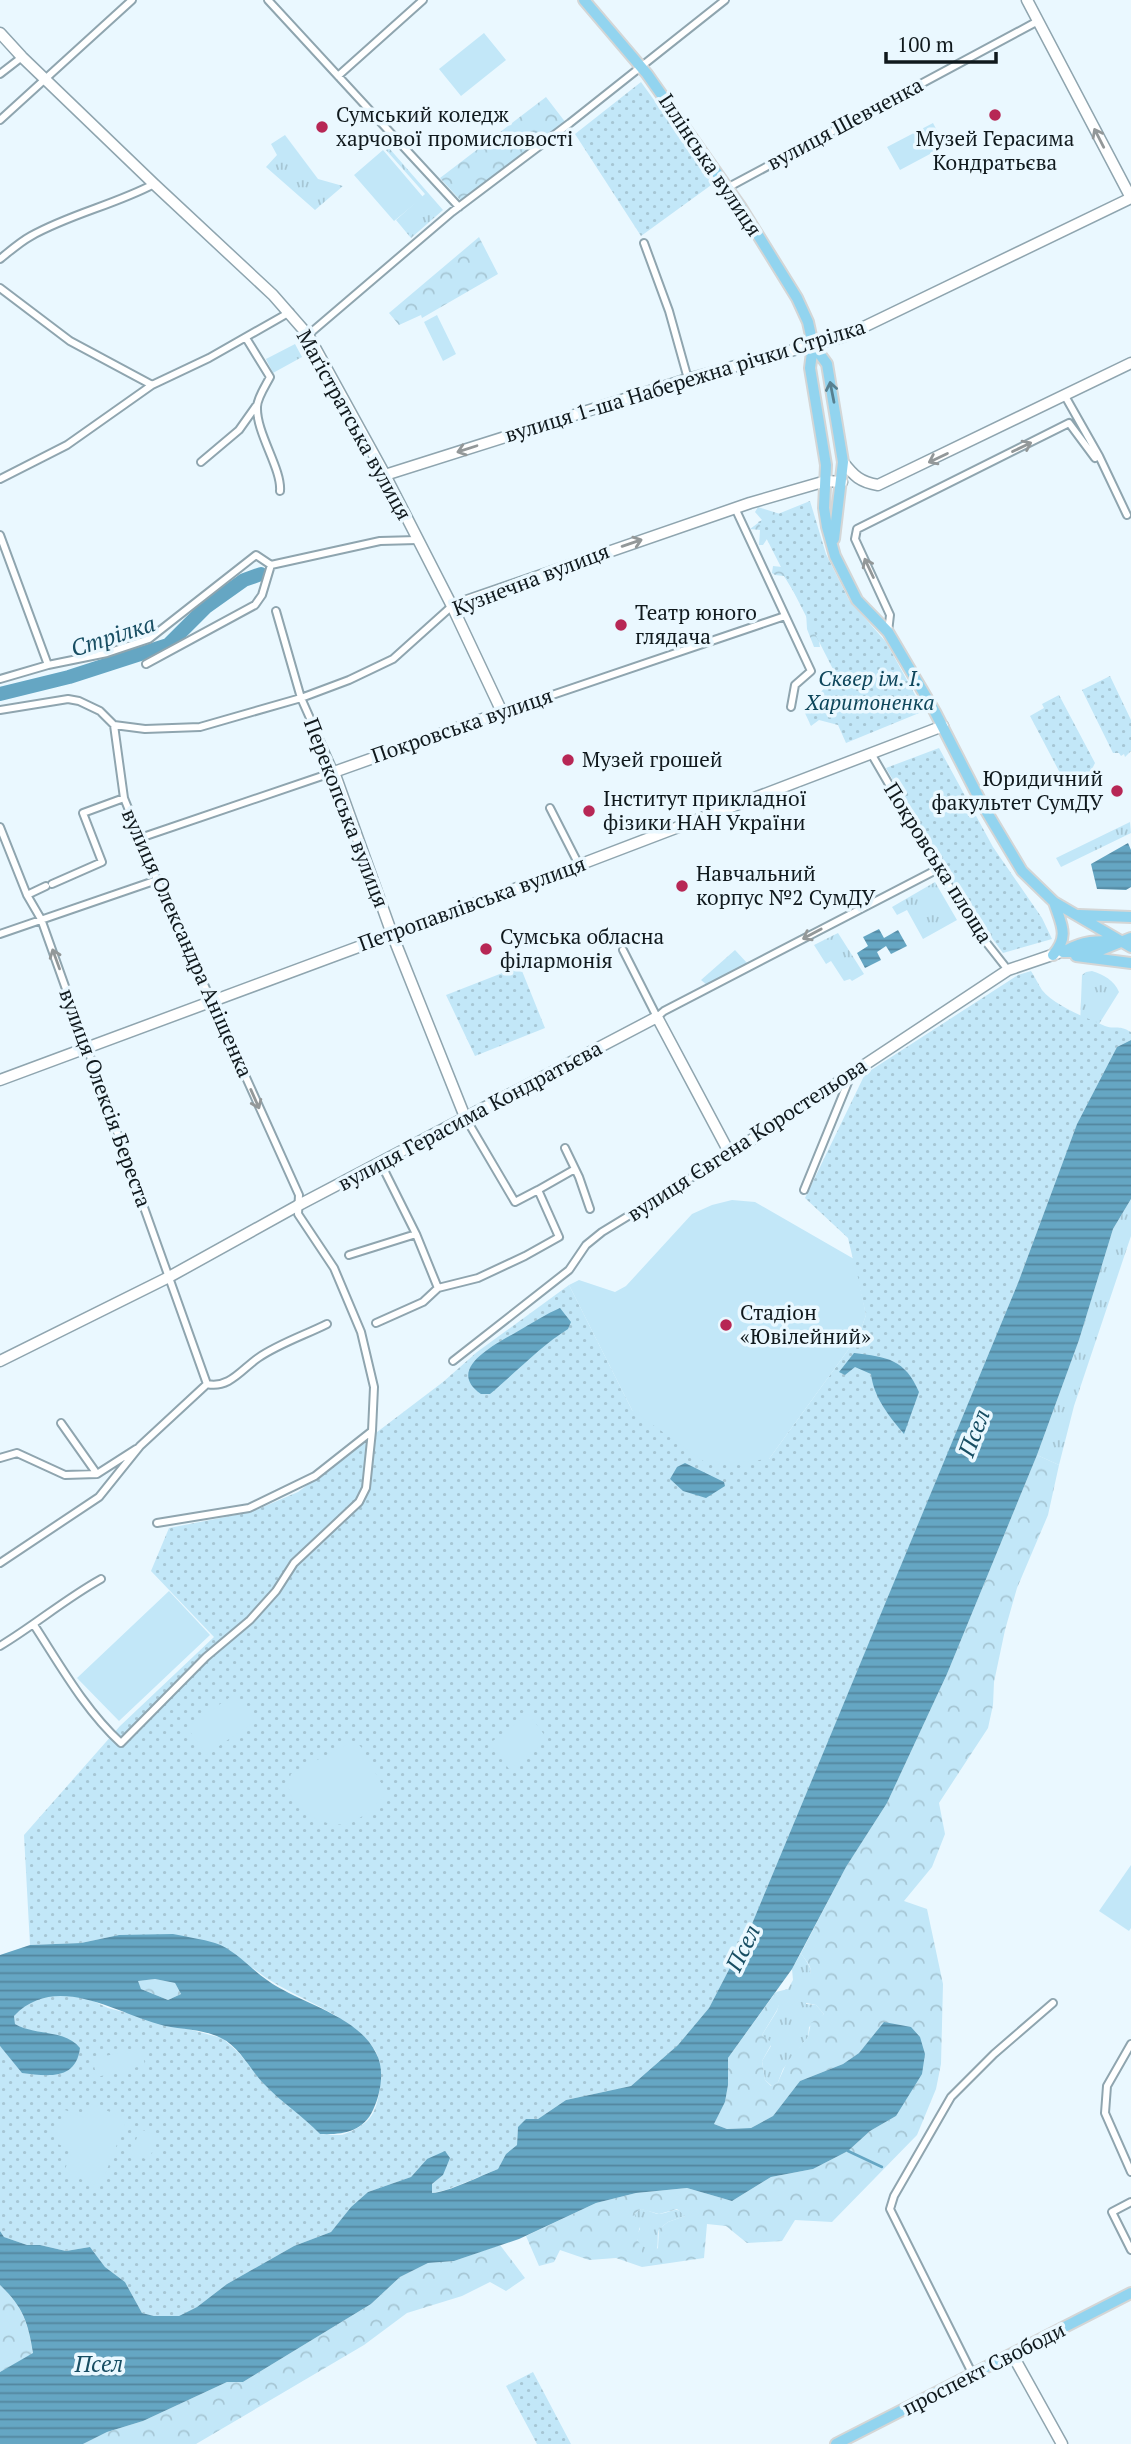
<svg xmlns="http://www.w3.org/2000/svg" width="1131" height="2444" viewBox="0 0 1131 2444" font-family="'PT Serif',serif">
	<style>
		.grass { fill: url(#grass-tufts) }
		.forest { fill: url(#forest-crowns); fill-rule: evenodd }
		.park { fill: url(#park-dots) }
		.garden { fill: #c2e7f8 }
		.water { fill: url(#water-rules); fill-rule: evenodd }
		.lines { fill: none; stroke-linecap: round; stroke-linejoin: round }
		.stream { stroke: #65a6c3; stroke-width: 2.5 }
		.river { stroke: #65a6c3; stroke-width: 14 }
		.street-casing { stroke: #8fa5af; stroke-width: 10 }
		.secondary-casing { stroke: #8fa5af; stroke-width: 13 }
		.primary-casing { stroke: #d4d6d6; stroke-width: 14 }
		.street { stroke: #fff; stroke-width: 6 }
		.secondary { stroke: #fff; stroke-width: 10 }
		.primary { stroke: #92d4ef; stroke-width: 10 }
		.oneway { stroke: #939899 }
		.oneway2 { stroke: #588090 }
		.poi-dot { fill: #b72755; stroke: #eaf8ff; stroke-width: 2.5 }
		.labels { text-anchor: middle; stroke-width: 7; stroke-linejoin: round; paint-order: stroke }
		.poi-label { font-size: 21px; fill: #10191d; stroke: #eaf8ff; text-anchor: start }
		.street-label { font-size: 21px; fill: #10191d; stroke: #eaf8ff }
		.park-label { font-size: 21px; font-style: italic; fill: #0e465b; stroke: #eaf8ff }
		.water-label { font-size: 23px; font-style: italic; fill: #184e63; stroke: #eaf8ff }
	</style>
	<defs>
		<pattern id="grass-tufts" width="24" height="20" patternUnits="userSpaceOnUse" patternTransform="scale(1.75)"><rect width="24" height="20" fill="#c2e7f8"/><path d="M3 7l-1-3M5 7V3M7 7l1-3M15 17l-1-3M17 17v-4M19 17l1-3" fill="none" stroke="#a6c6d4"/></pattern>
		<pattern id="forest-crowns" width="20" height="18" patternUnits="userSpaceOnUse" patternTransform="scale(1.75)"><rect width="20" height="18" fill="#c2e7f8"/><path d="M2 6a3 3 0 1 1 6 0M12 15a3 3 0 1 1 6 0" fill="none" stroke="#a6c6d4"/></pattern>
		<pattern id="park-dots" width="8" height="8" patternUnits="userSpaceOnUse" patternTransform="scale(1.75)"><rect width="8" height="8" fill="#c2e7f8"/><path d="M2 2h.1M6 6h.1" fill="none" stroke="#a6c6d4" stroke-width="1.8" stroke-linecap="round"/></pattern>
		<pattern id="water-rules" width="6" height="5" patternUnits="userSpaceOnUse" patternTransform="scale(1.75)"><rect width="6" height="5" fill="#65a6c3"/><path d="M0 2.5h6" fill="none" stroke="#52869e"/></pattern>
	</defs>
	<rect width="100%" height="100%" fill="#eaf8ff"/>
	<!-- grass -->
	<path class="grass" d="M285,135L318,179L343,186L315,210L266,167L277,155L271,144Z
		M389,148L443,210L411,238L396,220L425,194L386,150Z
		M295,344L302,357L273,373L266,359Z
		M1130,822L1131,833L1061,867L1056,858Z
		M935,882L957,920L923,939L907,910L897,915L892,907Z
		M838,933L864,974L852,981L850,979L844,981L831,961L826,964L814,945Z
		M735,950L748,964L707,985L701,980Z
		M1092,971C1104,975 1114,980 1119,992L1094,1032L1080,1026L1082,975L1086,972Z
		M1131,1199V1236L1074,1406L1059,1465L1037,1455L1079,1340L1113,1229Z
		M801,1953C804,1958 808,1963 810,1968C812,1974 807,1996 806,2004L816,2005L824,2014L809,2027L808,2037L783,2069L778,2082L772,2086L765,2080L762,2061L771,2046L762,2035L777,2011L780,2000L776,1992L788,1989L793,1980L792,1969Z
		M641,2209C647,2209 652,2213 658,2214C670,2214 676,2204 685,2216L668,2222L659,2229C655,2241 664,2258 642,2255L636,2236L640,2229L634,2214Z"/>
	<!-- forest -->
	<path class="forest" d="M546,97L566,123L461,201L440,178Z
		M479,237L498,274L422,318L421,315L399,325L389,313Z
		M758,507L780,514L818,636L820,647H814L807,629L806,612L784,576L775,575L772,573L773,566L782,567L777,554L767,539L763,545H759L760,530L750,529L762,520L755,512Z
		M1037,1455L1059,1465L1048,1515L1017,1588L1005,1630L994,1682L993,1705L988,1728L939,1803L945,1834L932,1867L904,1901L927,1909L943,1984L941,2064L936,2089L917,2135L832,2222L795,2220L782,2241L747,2243L726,2226L707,2224L704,2258L642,2267L616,2258L589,2260L560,2250L554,2262L539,2266L526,2236L596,2203L636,2193L687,2188L732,2201L771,2177L813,2169L848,2151L870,2131L896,2116L885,2022L859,2053L843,2064L800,2081L773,2116L751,2128L727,2129L714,2124L725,2102L728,2085V2058L776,1992L781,2000L777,2010L762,2035L772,2043L762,2061L765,2080L771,2086L778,2082L787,2062L808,2037L811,2023L824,2014L816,2005L802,2002L803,1993L808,1988C807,1980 812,1974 810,1967C808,1962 803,1957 801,1953L846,1867L887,1803L947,1674ZM641,2209L659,2214L677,2209L685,2216L668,2222L659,2229L658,2248L648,2255H642V2246L637,2240L640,2225L634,2214Z
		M155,1979L175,1983L181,1994L168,2000L141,1989L137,1981Z
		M500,2245L525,2278L506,2291L490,2282L462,2296L407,2313L364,2345L196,2444H83L107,2432L143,2421L227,2382H243L371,2304L400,2277L428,2263L454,2261Z
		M0,2285C23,2307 28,2323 33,2354L0,2372Z"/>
	<!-- park -->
	<path class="park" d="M641,82L714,183L641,236L575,134Z
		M810,501L826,554L849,600L886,642L924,711L846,743L838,725L819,720L811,726L804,711L836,675L758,522Z
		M1110,676L1131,720V751L1125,757L1124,754L1121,756L1119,753H1113L1082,690Z
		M1059,695L1095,763L1091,771V778L1069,790L1030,716L1044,708L1042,704Z
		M939,748L993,847L1042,918L1052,939L1003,953L952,883L886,768Z
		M520,966L545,1028L475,1056L446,995Z
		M1031,971C1035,977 1038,984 1042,990C1055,1006 1087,1018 1105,1026C1115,1030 1117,1024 1131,1032V1040L1117,1047L1077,1124L1018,1283L882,1612L749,1931L709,2008L678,2045L631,2086L566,2100L538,2119L518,2127L517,2145L506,2154L498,2169C479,2176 449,2191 432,2193V2184L443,2175L427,2159L411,2177L368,2192L351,2207L331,2232L294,2246L227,2284L197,2307L179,2316H154L142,2313L125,2282L105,2267L90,2247L66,2251L40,2245H27L4,2237L0,2231V2046L4,2050L39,2032L25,2030L15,2024L14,2016L22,2007L40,1997L67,1995L87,1998L108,2008L222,2038L238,2052L266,2086L301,2114L320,2134C328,2134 340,2137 347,2133C353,2131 365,2124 369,2119C381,2106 384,2067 376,2052C354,2013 286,1997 253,1968L119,1935L81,1943L30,1945L24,1835L120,1726L214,1637L151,1571L169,1528L251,1512L298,1492L443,1382L477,1352L569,1285L632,1410L769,1459L859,1335L866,1315L848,1238L805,1198L865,1074L1018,975Z
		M533,2372L571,2444H537L506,2386Z"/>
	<!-- garden -->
	<path class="garden" d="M484,33L506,60L461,96L439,69Z
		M933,123L945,146L900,170L887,147Z
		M383,150L423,197L394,221L354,175Z
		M437,315L456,354L443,361L424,322Z
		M732,1200L755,1202L854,1259L866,1315L859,1335L769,1459L709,1465L632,1410L569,1285L579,1280L615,1292L626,1286L692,1214L712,1205Z
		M169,1591L210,1635L119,1721L77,1678Z
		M236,1693L255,1721L206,1755L187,1727Z
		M529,1714L548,1740L509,1769L490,1743Z
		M349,1743H357L362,1748L387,1794C376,1804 362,1820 347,1824C321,1829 278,1803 291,1774Z
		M1131,1865V1928L1129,1931L1099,1911Z
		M141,2048L145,2065L97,2077L92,2059Z
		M91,2104L127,2119L100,2187L64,2172L72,2150L53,2142L65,2110L85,2118Z
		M140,2129L158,2136L149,2160L131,2154Z"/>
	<!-- water -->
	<path class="water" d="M1128,843L1131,850V887L1126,890L1097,889L1091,864Z
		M879,929L884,938L898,930L907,946L891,954L886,946L877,952L881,960L865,968L857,953L868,946L863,937Z
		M1131,1040V1199L1113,1229L1079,1340L1037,1455L947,1674L887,1803L846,1867L792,1969L728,2058V2085L725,2102L714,2124L727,2129L751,2128L773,2116L800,2081L843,2064L859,2053L884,2022L911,2027L920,2037L925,2054L922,2074L896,2116L870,2131L848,2151L813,2169L771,2177L732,2201L687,2188L636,2193L596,2203L519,2239L454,2261L428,2263L400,2277L371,2304L243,2382H227L143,2421L107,2432L83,2444H0V2372L33,2353C28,2322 23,2307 0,2285V2231L4,2237L27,2245H40L66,2251L90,2247L105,2267L125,2282L142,2313L154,2316H179L197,2307L227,2284L294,2246L331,2232L351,2207L368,2192L411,2177L427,2159L445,2151L450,2158L443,2175L432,2184V2193C449,2192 480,2176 498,2169L506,2154L517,2145L518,2127L526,2119H538L566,2100L631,2086L678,2045L709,2008L749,1931L841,1710L1018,1283L1077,1124L1117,1047Z
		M560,1308L571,1322L568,1329C542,1345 514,1374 490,1394H481C443,1368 500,1342 520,1330C534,1322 546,1314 560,1308Z
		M854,1353C887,1357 905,1359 919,1392L904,1434C889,1416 874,1398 871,1374L855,1367L845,1375L839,1372Z
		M685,1463L724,1482L725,1486L706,1498L683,1491L670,1479L677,1467Z
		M173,1934C187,1937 202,1939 215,1943C234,1949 250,1968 267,1980C298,2003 358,2015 376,2053C385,2069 381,2093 373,2110C363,2132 342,2135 320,2134C303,2116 281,2102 264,2084C250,2070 240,2047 221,2038C201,2028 178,2030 158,2024C112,2011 55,1973 14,2016L15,2024C35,2036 65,2029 80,2048C76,2081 47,2076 22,2073L0,2046V1955L30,1945L81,1943L119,1935ZM155,1979L175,1983L181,1994L168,2000L141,1989L138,1981Z"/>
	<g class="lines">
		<!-- stream -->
		<path class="stream" d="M848,2151L882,2167"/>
		<!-- river -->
		<path class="river" d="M0,694L69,677L168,645L206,607L244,580L261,574"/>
		<defs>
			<path id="street" d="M268,0L459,207
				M0,74L22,57
				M338,76L423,0
				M0,120L132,0
				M727,188L1038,21
				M644,243L669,311L688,379
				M0,259C10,251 20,242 31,236C70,214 114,205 154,184
				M0,288L70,341L152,385
				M308,335L452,212L570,123L725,0
				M246,338L270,377C266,385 257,398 257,407C256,433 282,469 280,491
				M1065,396L1099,456L1127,515
				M201,462L239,430L256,406
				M0,479L67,445L152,385L209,358L290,312
				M735,508L811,671L795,685L791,707
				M0,535L48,665
				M271,565L380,541L417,540
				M888,632L890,615L855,539L857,529L1069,423L1095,458L1099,456
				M146,664L255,605L262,595L271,565
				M0,679L48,665L107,653L149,639L256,555L271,565
				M0,710L68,699L79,701L100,711L114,725L124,798L157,880L299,1195L298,1214L334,1268L361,1332L374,1387L372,1431L315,1476L249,1508L157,1523
				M502,712L785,616
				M114,725L145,729L200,727L301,698L349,680L393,659L452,606
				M872,755L938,869L982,937L1008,970
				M550,808L579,865
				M0,827L27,895L41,919L207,1384C229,1389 242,1369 258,1358C278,1344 305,1335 327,1324
				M140,838L334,772L301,698L276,611
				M52,884L102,862L83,813L124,798
				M27,895L46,886
				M0,934L157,880
				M623,950L657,1017L664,1011L938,869
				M565,1148L579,1177L590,1209
				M380,1162L416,1234L438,1288
				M538,1190L575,1169
				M804,1190L851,1075
				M349,1255L416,1234
				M376,1323L423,1302L438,1288L478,1278L525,1256L559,1237L538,1190L515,1202L465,1117
				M453,1361L569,1270L586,1245L602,1232L730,1154
				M61,1423L97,1474
				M0,1458L17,1453L65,1475L97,1474L136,1449
				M0,1563L99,1497L140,1446L207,1384
				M34,1625C60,1665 85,1710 121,1743L206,1657L250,1620L276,1591L294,1563L359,1502L366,1488L372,1431
				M0,1646C35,1625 65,1599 101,1579
				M1131,2044L1107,2086L1105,2113L1131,2172
				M1131,2202L1112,2212L1131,2250
				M973,2375L890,2209L894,2196L951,2097L994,2054L1053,2003"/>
			<path id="secondary" d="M1027,0L1131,198
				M0,33L22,57L154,184L273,295L308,335L385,475L452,606L502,712L334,772L392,934L465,1117
				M843,462C854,476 860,482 878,485L1131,363
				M385,475L688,379L845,336L1131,198
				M452,606L750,503L826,481L842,482
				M0,1080L571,868L943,726
				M0,1361L169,1277L297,1206L657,1017L730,1154L1008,970L1058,953
				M1012,2354L1062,2444"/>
			<path id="primary" d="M584,0L647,74L740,206L797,298L808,322L813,345L810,368L826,465L824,508L827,527L835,556L857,600L888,632L935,712L982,804L1022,871L1054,902L1131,947
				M813,345L827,364L843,462L834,539
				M1079,915L1131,917
				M1065,951C1083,941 1097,940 1117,942
				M1063,952L1098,951L1131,938
				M1053,955C1070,936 1061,924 1054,902
				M1076,956L1131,963
				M836,2444L1131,2293"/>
		</defs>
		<!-- street casing -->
		<use href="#street" class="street-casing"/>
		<!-- secondary casing -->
		<use href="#secondary" class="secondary-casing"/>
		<!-- primary casing -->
		<use href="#primary" class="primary-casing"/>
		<!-- street -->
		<use href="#street" class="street"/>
		<!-- secondary -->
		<use href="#secondary" class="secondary"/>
		<!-- primary -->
		<use href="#primary" class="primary"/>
	</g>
	<!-- one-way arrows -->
	<defs><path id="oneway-shaft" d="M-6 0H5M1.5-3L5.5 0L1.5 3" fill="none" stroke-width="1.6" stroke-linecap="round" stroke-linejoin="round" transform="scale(1.75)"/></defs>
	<g class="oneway">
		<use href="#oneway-shaft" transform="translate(1099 138) rotate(-117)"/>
		<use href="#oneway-shaft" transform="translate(1022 447) rotate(-26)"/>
		<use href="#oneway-shaft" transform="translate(467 449) rotate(162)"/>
		<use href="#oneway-shaft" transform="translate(938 458) rotate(154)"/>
		<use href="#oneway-shaft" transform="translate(632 543) rotate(-19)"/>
		<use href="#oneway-shaft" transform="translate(869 568) rotate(-115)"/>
		<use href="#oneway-shaft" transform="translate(812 934) rotate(152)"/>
		<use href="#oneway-shaft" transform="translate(56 959) rotate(-110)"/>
		<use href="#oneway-shaft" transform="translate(255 1099) rotate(66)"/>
	</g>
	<use class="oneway2" href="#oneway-shaft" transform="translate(832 392) rotate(-101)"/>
	<!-- markers -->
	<g class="poi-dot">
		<circle cx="995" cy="115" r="7"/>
		<circle cx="322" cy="127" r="7"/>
		<circle cx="621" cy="625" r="7"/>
		<circle cx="568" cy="760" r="7"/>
		<circle cx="1117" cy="791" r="7"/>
		<circle cx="589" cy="811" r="7"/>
		<circle cx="682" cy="886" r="7"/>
		<circle cx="486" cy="949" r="7"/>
		<circle cx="726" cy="1325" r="7"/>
	</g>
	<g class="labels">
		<!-- poi labels -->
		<g class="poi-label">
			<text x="336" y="122">Сумський коледж<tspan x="336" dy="24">харчової промисловості</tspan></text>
			<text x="995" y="146" text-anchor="middle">Музей Герасима<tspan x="995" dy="24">Кондратьєва</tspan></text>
			<text x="635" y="620">Театр юного<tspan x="635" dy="24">глядача</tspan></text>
			<text x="582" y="767">Музей грошей</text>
			<text x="1103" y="786" text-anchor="end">Юридичний<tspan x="1103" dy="24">факультет СумДУ</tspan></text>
			<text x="603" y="806">Інститут прикладної<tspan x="603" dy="24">фізики НАН України</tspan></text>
			<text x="696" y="881">Навчальний<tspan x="696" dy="24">корпус №2 СумДУ</tspan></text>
			<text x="500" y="944">Сумська обласна<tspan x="500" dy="24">філармонія</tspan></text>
			<text x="740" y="1320">Стадіон<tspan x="740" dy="24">«Ювілейний»</tspan></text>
		</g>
		<!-- street labels -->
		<g class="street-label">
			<text transform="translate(845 124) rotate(-28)" y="7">вулиця Шевченка</text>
			<text transform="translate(710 165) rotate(56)" y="7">Іллінська вулиця</text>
			<text transform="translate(685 381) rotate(-17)" y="7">вулиця 1-ша Набережна річки Стрілка</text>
			<text transform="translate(354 425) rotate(61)" y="7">Маґістратська вулиця</text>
			<text transform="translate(531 580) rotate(-21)" y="7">Кузнечна вулиця</text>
			<text transform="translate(462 726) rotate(-19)" y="7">Покровська вулиця</text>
			<text transform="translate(346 813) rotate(69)" y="7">Перекопська вулиця</text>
			<text transform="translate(938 863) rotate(58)" y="7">Покровська площа</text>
			<text transform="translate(472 904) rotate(-20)" y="7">Петропавлівська вулиця</text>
			<text transform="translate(187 943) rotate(66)" y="7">вулиця Олександра Аніщенка</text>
			<text transform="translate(105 1098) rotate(70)" y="7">вулиця Олексія Береста</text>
			<text transform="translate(470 1116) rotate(-28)" y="7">вулиця Герасима Кондратьєва</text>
			<text transform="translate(747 1140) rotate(-33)" y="7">вулиця Євгена Коростельова</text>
			<text transform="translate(984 2369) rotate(-27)" y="7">проспект Свободи</text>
		</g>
		<!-- park labels -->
		<g class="park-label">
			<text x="870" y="686">Сквер ім. І.<tspan x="870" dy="24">Харитоненка</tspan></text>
		</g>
		<!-- water labels -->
		<g class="water-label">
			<text transform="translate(113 636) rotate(-18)" y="8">Стрілка</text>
			<text transform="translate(974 1433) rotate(-69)" y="8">Псел</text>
			<text transform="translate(743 1948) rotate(-64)" y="8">Псел</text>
			<text x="99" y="2372">Псел</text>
		</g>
	</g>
	<!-- scale -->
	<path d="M886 52v10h110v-10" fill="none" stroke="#10191d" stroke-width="3.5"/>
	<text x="897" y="52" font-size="21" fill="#10191d" stroke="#eaf8ff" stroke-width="5" paint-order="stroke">100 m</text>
</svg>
